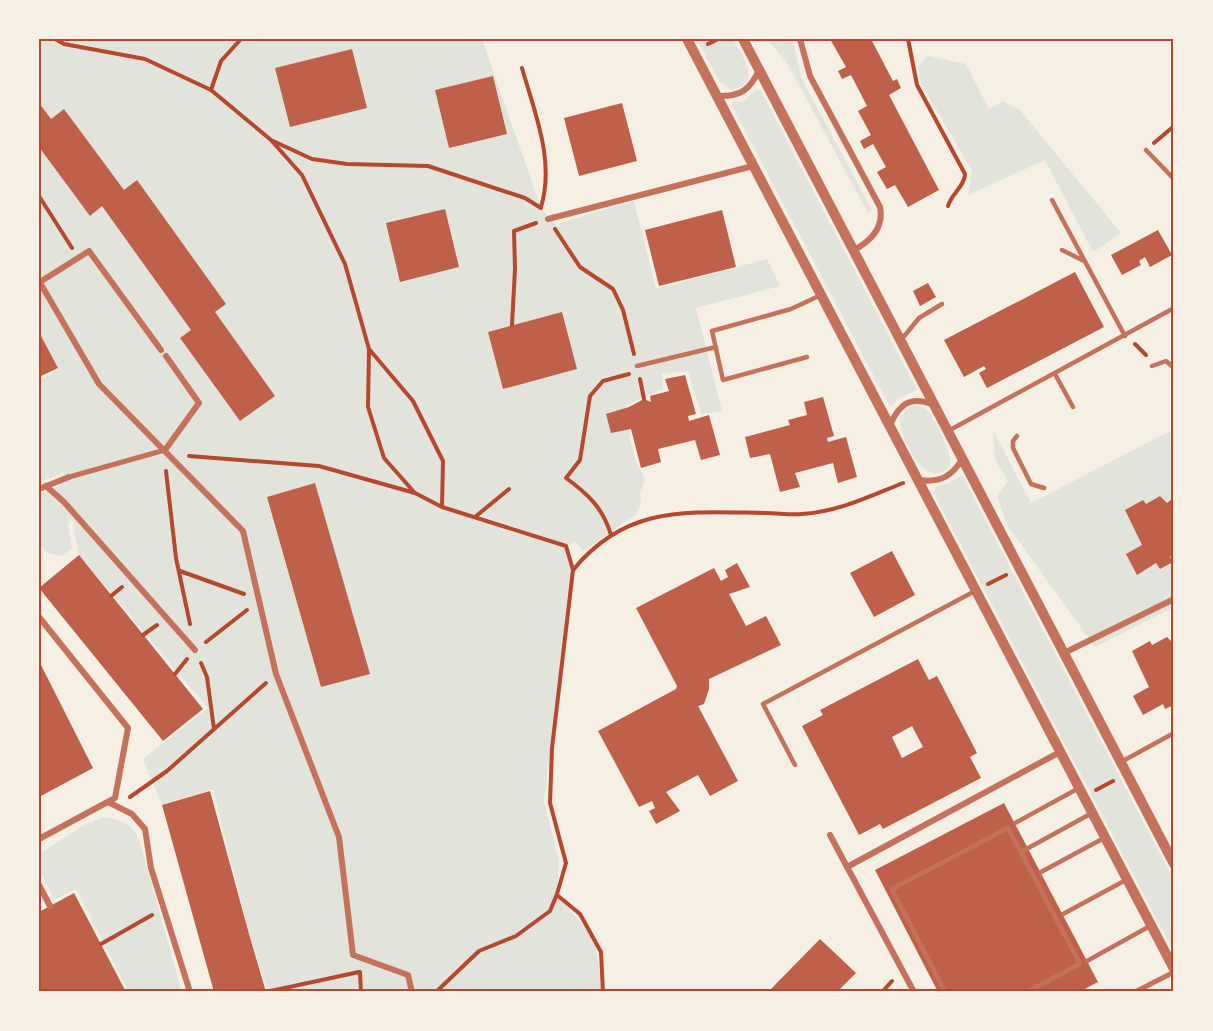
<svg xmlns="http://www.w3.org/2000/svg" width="1213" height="1031" viewBox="0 0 1213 1031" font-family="Poppins,sans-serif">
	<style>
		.green { fill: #e2e4dc }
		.building { fill: #bf614a; fill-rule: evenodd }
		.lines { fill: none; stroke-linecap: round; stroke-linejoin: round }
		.path { stroke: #b5482f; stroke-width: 4 }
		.service { stroke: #c5725c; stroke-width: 4.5 }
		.pedestrian { stroke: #c5725c; stroke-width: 5 }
		.minor { stroke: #c5725c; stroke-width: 6 }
		.tertiary { stroke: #c5725c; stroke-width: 10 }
		.neatline { fill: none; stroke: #b5482f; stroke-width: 2 }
	</style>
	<rect width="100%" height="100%" fill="#f6efe4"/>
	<!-- green -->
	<path class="green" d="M39,39H482L541,208L558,227L560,223L634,201L656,289L767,259L780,286L696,308L722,411L701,414L688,371L662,374L663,389L626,405C628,427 631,458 645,478L640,493L641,505L635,515L584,551L576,542L567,546L573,570L544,802L559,860L557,894L595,940L602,992H268L249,934L213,789L162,805L143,759L208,708L79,555L72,519L68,524L72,548L62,556L48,553L39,544V494L59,486L64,473L39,482V381L58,370L39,331Z
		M697,39H733C742,56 763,83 732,90L720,82Z
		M767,39H793L801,77L872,210L868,213L786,61Z
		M927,56L966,64L989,109L1003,101L1020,110L1121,233L1093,252L1045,160L968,195L972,171L921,83L918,67Z
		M756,89L761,91L917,390L898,399L892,406L889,405L732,106V102L744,101Z
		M911,406C916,406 921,406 925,409C935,415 953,456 950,466C926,494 899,436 900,418Z
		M1174,429V491L1171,493L1173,498L1167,503L1160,496L1146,504L1143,500L1125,510L1142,545L1137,575L1156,563L1160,569L1173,563L1170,557L1174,553V607L1095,647L1007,525L997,496L1008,481L995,459L993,430L1031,503Z
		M962,475L1174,881V952L934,494L935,487L949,483Z
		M104,817C121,819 131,824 139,839L182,992H129L76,889L54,900L39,868V854L82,826Z"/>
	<!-- building -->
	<path class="building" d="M830,39H871L893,81L897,79L901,88L889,95L939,190L908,207L895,185L887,189L877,172L886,167L873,144L864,149L860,141L871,135L858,111L867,106L851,75L842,79L838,71L846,67Z
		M352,49L367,108L290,127L275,68Z
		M493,76L507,134L449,148L435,90Z
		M39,103L51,119L64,109L124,190L137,180L226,304L215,312L275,396L240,421L180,338L191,330L102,206L90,216L39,147Z
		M622,103L637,161L579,176L564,118Z
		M445,209L459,267L400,282L386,223Z
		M722,210L736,267L659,286L645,230Z
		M1158,230L1172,255L1150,267L1145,257L1139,261L1141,265L1122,275L1111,255Z
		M1075,272L1104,327L987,388L979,373L986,369L984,366L964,377L944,340Z
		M928,283L936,297L920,306L913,291Z
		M562,312L577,369L503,389L488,332Z
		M39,332L58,368L39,377Z
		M685,375L696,414L688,416L689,421L709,415L720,455L701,460L695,440L658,449L661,462L641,468L631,429L611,433L606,414L629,407L644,399L651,402L650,396L669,391L665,379Z
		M823,397L834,436L827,438L828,442L846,437L857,477L838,483L833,463L795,473L800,487L780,492L770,454L750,458L745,437L790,425L788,420L807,415L804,402Z
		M315,483L370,674L321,687L267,497Z
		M1174,491V553L1170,557L1173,562L1160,569L1156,563L1137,575L1126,554L1142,545L1125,510L1143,500L1146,504L1160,496L1167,503L1173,498L1171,493Z
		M892,551L915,595L874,617L850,573Z
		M79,555L203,709L163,741L39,588Z
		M737,563L750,587L729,594L746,626L766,616L781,645L709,679V689L704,704L698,706L738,781L710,796L698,775L666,792L680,811L656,824L649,811L655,808L652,801L639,807L598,731L676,689L677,686L636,608L714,568L721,581L728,577L725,570Z
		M1167,637L1174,644V705L1165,709L1163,704L1143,715L1133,696L1149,687L1132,651L1150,641L1152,645Z
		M918,659L929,680L937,676L977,753L970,757L981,778L883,829L880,824L859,835L802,726L823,715L820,710ZM912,726L923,747L902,758L892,737Z
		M39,661L93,768L39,797Z
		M210,791L249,934L266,992H214L162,805Z
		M1004,803L1098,982L1079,992H938L875,870Z
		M74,893L126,992H39V912Z
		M820,939L856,973L837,992H768Z"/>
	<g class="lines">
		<!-- path -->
		<path class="path" d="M55,39L64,44L145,59L211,90L271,140L302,175L345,264L369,349L413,401L443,461L442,507L566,546L573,570L552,748L550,803L566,863L557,894L550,911L516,936L479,951L436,992
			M908,39L917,85L965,174C965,186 951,194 948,206
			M708,44L718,39
			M522,68C535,114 555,161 541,207
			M211,90L221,61L241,39
			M273,141L312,159L347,164L428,166L525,198L541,208
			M1154,143L1174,126
			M39,196L72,248
			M555,229L580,267L613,289L623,310L634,354
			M512,325L515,269L514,231L536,223
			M1135,344L1146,355
			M369,349L368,407L384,458L414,492
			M640,379L644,399
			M189,456L319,466L415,493L442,507
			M166,471L176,558L190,624
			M475,517L509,489
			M611,535C603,508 588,494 566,478L580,460L590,396L603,381L629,374
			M573,570C627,504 688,512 766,513C778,513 790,515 802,514C838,512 870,496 903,483
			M180,571L244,594
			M988,584L1006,575
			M111,596L122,587
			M143,635L157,625
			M206,642L247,610
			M201,663L207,677L214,729
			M175,674L187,659
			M1096,790L1113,781
			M130,797L167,771L266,683
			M557,895L580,914L601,952L603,992
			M101,944L152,915
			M360,972L361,992
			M266,992L359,972
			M882,992L892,981"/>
		<!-- service -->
		<path class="service" d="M1146,150L1174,179
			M1052,200L1125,336
			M1062,250L1084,261
			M901,340L919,318L942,304
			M807,357L723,380L712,331L791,309L821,295
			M637,366L716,347
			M1152,366L1166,361L1174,368
			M1055,374L1073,407
			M948,431L1174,308
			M1017,436L1013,441V448L1031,484L1044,488
			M1121,762L1174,733
			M795,765L763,704L975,591
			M1015,823L1079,788
			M1021,852L1092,813
			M1041,872L1104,838
			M1063,914L1126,880
			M1087,961L1150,926
			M945,992L892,889L1008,828L1080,964L1027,992"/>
		<!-- pedestrian -->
		<path class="pedestrian" d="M69,477L165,450
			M1135,992L1174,972"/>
		<!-- minor -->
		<path class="minor" d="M800,39L810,76L880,207C884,227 871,241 854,250
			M717,96C740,97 750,90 759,70
			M548,219L753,166
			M39,281L99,384L243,531L276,674L339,837L353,955L408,975L412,992
			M40,282L89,251L161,350
			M890,425C899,404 910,396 932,404
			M165,450L199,403L166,356
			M919,480C941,483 952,476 963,458
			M46,486L64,502L195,650
			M39,489L69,477
			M39,617L128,728L115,798L39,839
			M1064,653L1174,599
			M108,802L132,814L145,829L151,868L190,992
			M830,835L914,992
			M847,867L1060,752
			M39,885L50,906"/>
		<!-- tertiary -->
		<path class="tertiary" d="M687,39L1174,969
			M743,39L1174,864"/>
	</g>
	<!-- border -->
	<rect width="1213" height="1031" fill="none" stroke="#f6efe4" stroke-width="81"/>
	<rect x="40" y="40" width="1132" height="950" class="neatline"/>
</svg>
